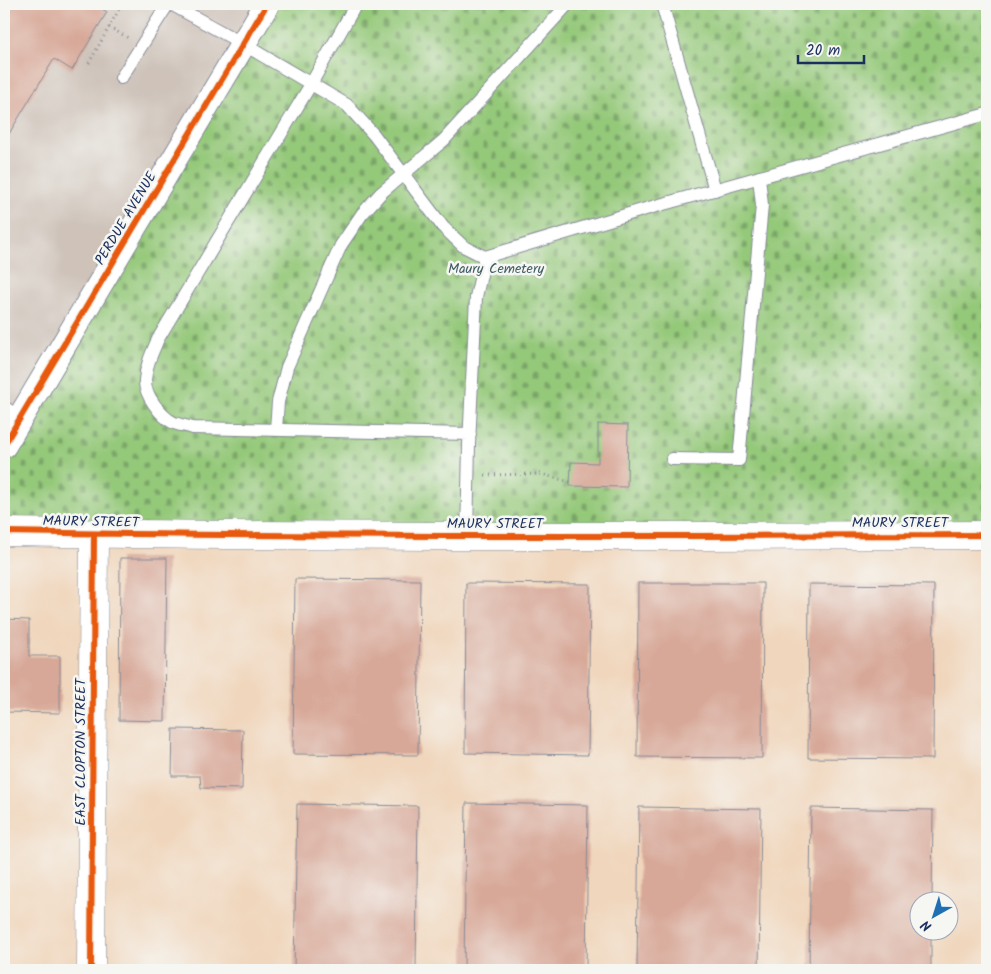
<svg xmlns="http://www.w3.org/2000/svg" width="991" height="974" viewBox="0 0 991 974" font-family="Kalam,sans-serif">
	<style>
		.built { fill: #f0d6bc; fill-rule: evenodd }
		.industrial { fill: #cec2b9 }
		.cemetery { fill: url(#cemetery-stones); stroke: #587c6c }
		.building { fill: #d7a797 }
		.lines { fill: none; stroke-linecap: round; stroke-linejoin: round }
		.service-casing { stroke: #868a96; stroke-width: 14 }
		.minor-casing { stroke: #868a96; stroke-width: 27 }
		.tertiary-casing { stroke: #868a96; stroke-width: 29 }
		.path { stroke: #868a96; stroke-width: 3; stroke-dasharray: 1 4; stroke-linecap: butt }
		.service { stroke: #fff; stroke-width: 12 }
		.minor { stroke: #fff; stroke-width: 25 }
		.tertiary { stroke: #fff; stroke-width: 28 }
		.cycleway-casing { stroke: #f6f6f2; stroke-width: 9 }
		.cycleway { stroke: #e8590c; stroke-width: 6 }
		.labels { text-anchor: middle; stroke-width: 5; stroke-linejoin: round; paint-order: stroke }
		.street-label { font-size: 14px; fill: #1b2f5e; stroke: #f6f6f2 }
		.park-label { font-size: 14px; fill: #405d66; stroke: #f6f6f2 }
	</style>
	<defs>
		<pattern id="cemetery-stones" width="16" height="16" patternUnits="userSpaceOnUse" patternTransform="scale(1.25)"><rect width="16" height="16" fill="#95c97a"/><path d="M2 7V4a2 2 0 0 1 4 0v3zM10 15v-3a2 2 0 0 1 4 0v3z" fill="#79a467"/></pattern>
	</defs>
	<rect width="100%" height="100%" fill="#f6f6f2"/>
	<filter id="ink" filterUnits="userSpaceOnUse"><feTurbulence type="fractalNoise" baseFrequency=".02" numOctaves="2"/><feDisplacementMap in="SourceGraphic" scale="10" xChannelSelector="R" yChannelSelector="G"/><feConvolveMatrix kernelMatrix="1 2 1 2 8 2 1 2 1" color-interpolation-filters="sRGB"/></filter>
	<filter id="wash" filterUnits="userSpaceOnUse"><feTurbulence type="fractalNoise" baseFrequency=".0096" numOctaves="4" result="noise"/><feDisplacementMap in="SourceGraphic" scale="20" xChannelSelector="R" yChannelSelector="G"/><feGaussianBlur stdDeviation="1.12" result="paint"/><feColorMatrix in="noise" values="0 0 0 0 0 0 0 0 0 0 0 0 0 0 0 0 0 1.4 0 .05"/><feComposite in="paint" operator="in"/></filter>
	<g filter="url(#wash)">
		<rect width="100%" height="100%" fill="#f0e5ce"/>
		<!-- built -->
		<path class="built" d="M4,532H987V970H4ZM918,902H948V932H918Z"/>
		<!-- industrial -->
		<path class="industrial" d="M4,4H264L4,429Z"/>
		<!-- cemetery -->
		<path class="cemetery" d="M264,4H987V532H4V429Z"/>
		<g id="blocks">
			<!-- building -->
			<path class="building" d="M4,4H93L107,12L72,70L54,59L4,142Z
				M598,424L628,425L627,487L570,486L571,462L598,463Z
				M120,558H167L165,721L119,720Z
				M295,579L420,580L418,755L293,754Z
				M466,583L590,584L588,755L465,753Z
				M638,583H763L762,758L637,757Z
				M809,584L934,585L933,759L808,758Z
				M4,619L29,620V656H60V713L4,712Z
				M173,729L243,730L242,789L201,788L200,776H172Z
				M466,803L588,805L586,970H464Z
				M297,804L418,806L416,970H294Z
				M639,807L761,809L759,970H637Z
				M811,808L933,810L932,902H918V932H931V970H809Z"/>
		</g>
	</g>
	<g filter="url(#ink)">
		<use href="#blocks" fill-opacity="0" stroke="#868a96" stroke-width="1"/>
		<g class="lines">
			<defs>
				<path id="service" d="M171,4L243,44L347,105L374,135L443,227L463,246L485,257L649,208L987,114
					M356,4L311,84L158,339C152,353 146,365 145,380C144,394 161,417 174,423C180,425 187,426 193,428L470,434
					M662,4L715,190
					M121,78L168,4
					M4,407L20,418
					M276,429L278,402L287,367L341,245L362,214L381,193L444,140L568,4
					M672,459L739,460L762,205L759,177
					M467,536L469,445L476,297L485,257"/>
				<path id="minor" d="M4,445L267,4"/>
				<path id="tertiary" d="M4,532C332,538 659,536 987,535
					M91,970L94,534"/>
			</defs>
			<!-- service casing -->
			<use href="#service" class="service-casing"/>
			<!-- minor casing -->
			<use href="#minor" class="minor-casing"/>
			<!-- tertiary casing -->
			<use href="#tertiary" class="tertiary-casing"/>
			<!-- path -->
			<path class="path" d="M109,27L128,38
				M89,63L122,4
				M485,475L541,474L570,482"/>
			<!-- service -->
			<use href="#service" class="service"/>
			<!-- minor -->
			<use href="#minor" class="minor"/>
			<!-- tertiary -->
			<use href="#tertiary" class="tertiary"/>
			<defs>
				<path id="cycleway" d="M4,445L267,4
					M4,532C332,538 659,536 987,535
					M91,970L94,534"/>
			</defs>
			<!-- cycleway casing -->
			<use href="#cycleway" class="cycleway-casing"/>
			<!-- cycleway -->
			<use href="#cycleway" class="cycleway"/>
		</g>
	</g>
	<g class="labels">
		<!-- street labels -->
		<g class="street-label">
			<text transform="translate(125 218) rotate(-59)" y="5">PERDUE AVENUE</text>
			<text transform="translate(91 521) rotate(1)" y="5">MAURY STREET</text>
			<text x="900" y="527">MAURY STREET</text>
			<text x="495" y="528">MAURY STREET</text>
			<text transform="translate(80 752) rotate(-90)" y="5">EAST CLOPTON STREET</text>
		</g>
		<!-- park labels -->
		<g class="park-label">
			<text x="496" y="273">Maury Cemetery</text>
		</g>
	</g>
	<!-- margin -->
	<rect width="991" height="974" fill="none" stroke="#f6f6f2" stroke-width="20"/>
	<!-- north arrow -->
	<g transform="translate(934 916) rotate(219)"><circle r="24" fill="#f6f6f2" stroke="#9ea6b7"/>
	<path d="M0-4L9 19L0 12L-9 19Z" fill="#1f6fb2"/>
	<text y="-8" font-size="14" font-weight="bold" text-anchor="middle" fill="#1b2f5e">N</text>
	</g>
	<!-- scale -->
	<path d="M798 55v8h66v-8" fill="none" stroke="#1b2f5e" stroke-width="2.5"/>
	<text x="806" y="55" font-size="15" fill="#1b2f5e" stroke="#f6f6f2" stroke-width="4" paint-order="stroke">20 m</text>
</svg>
